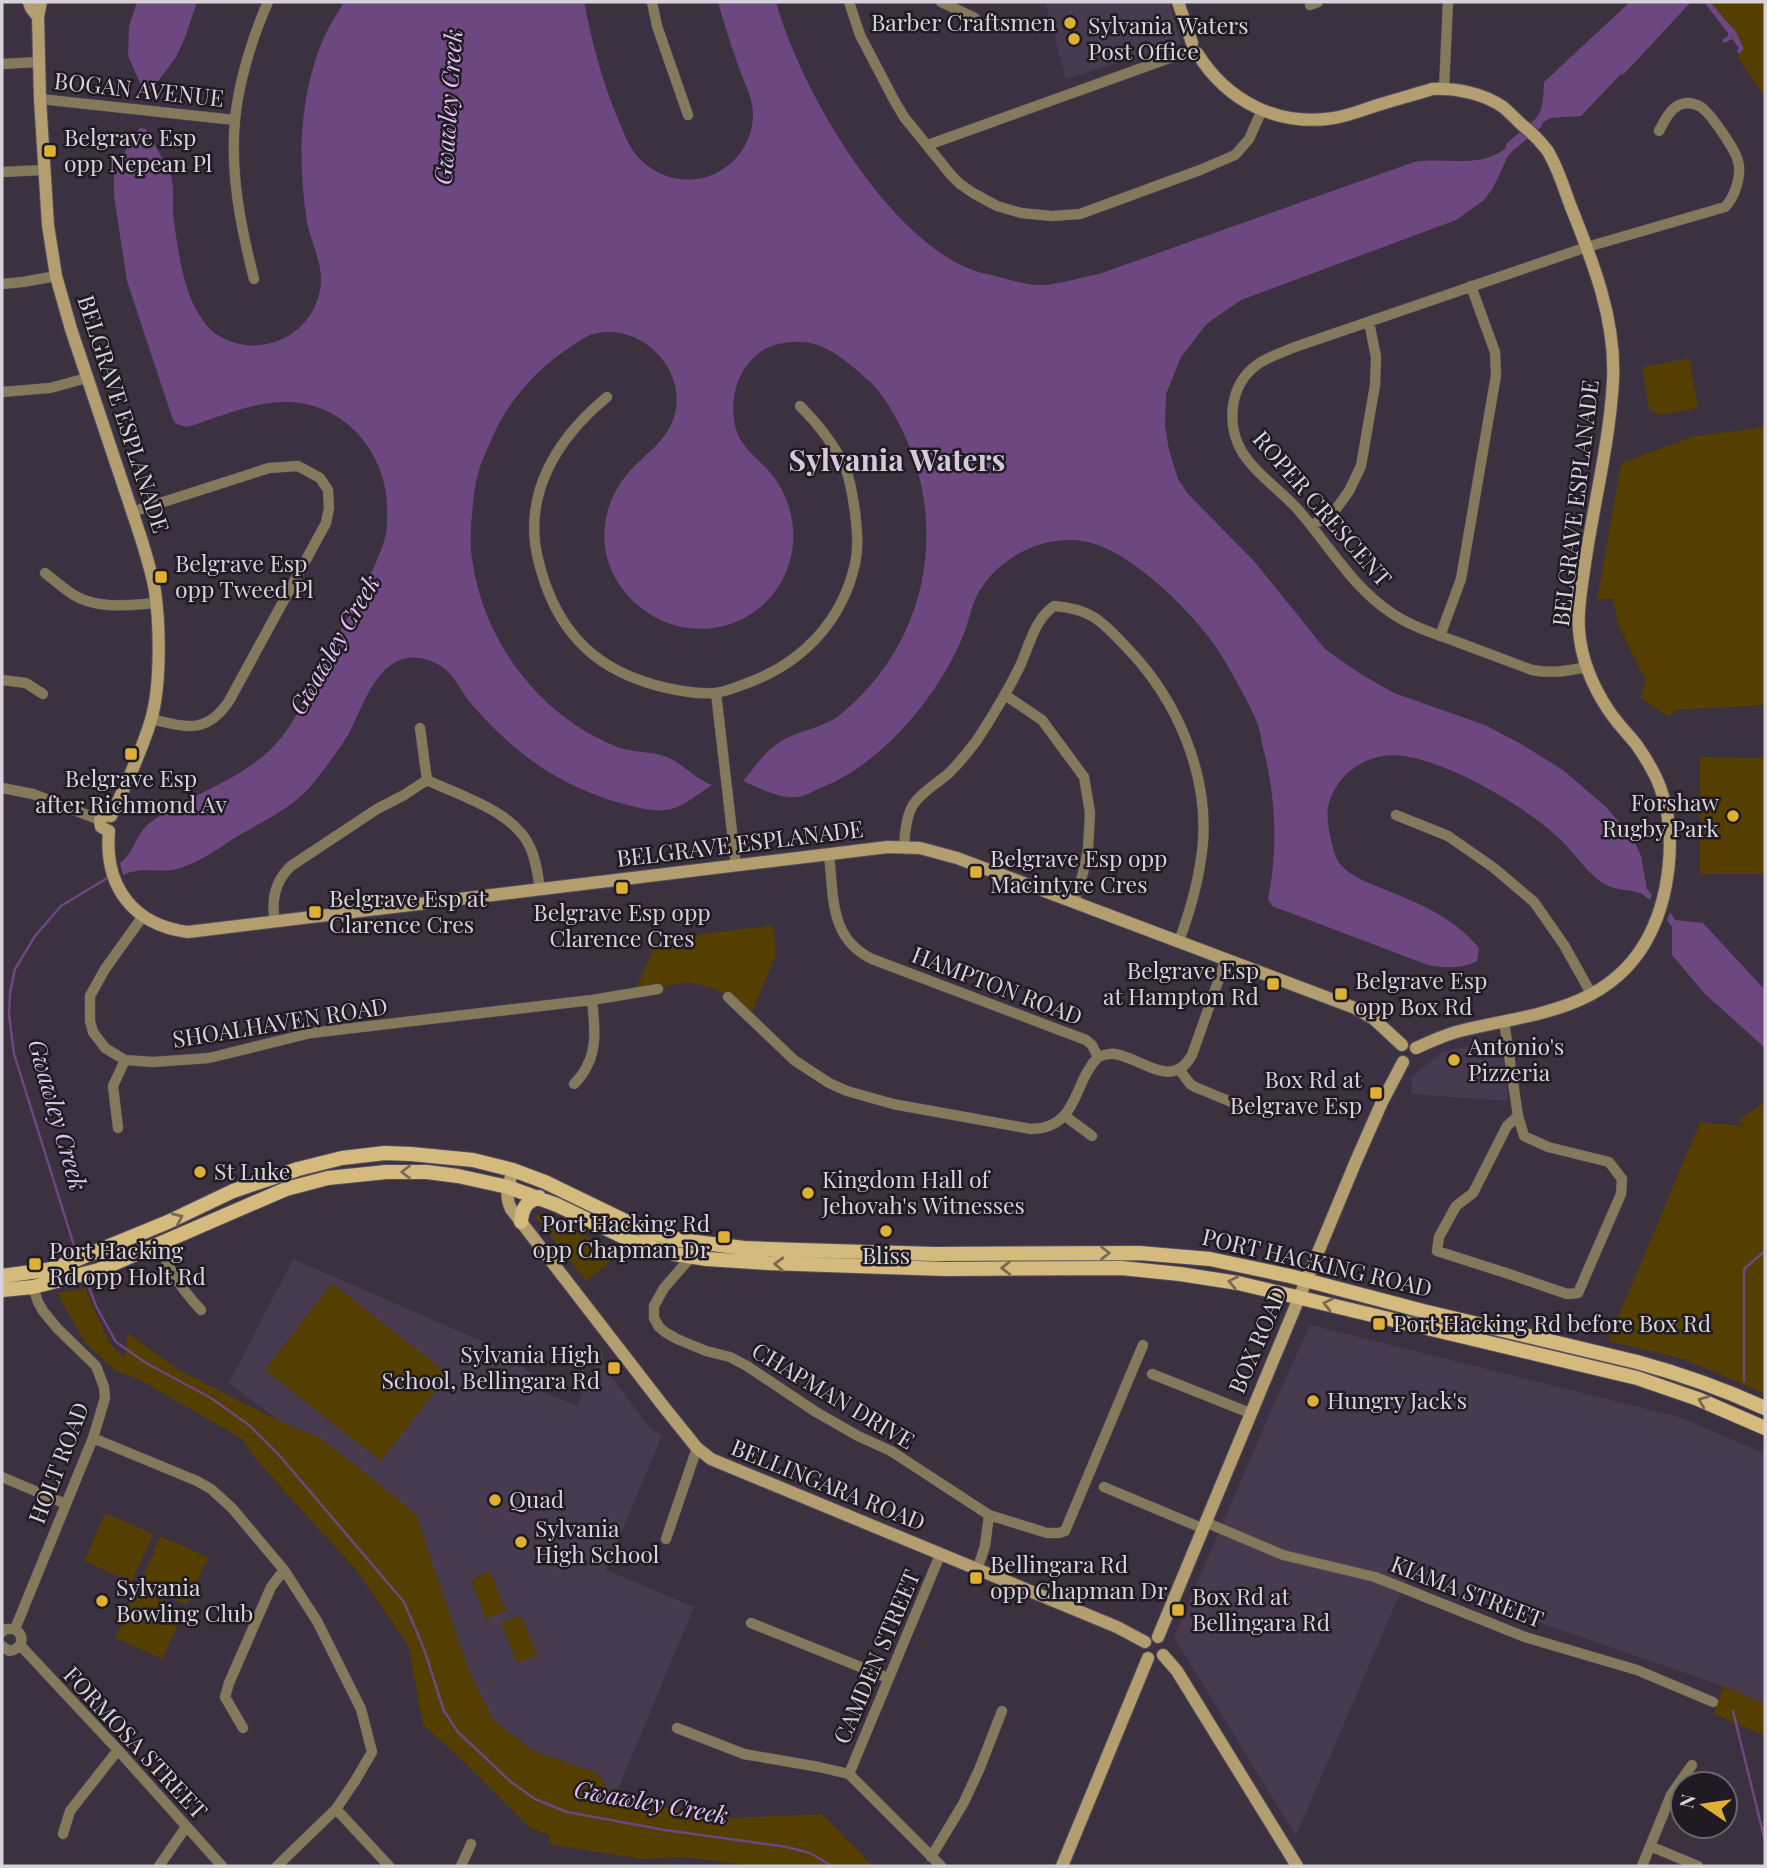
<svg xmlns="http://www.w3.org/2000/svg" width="1767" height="1868" viewBox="0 0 1767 1868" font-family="'Playfair Display',serif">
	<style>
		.built { fill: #483b4f }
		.green { fill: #543e00 }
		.water { fill: #6d4780 }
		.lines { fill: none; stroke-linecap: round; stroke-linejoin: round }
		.stream { stroke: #6d4780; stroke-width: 2.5 }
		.canal { stroke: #6d4780; stroke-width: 10 }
		.street-casing { stroke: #574e5c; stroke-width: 11 }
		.secondary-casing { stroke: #574e5c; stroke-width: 14 }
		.primary-casing { stroke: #574e5c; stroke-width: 16 }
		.street { stroke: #85795c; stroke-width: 10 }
		.secondary { stroke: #b29e6f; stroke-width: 12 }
		.primary { stroke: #d5ba7d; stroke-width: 14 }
		.oneway { stroke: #7a6a50 }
		.poi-dot { fill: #dfb034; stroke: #201b22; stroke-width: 2.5 }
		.labels { text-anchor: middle; stroke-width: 5; stroke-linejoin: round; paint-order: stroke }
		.poi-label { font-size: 23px; fill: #d8d2db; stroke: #201b22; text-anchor: start }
		.street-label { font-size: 23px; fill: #d8d2db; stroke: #201b22 }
		.water-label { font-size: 24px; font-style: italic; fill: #e4c2f5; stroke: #201b22 }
		.district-label { font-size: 30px; font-weight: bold; fill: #d5c9db; stroke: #201b22 }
	</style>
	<rect width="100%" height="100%" fill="#3b3140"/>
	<!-- built -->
	<path class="built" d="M1045,2H1169L1181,43L1066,79Z
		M1501,1038L1508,1101L1411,1094L1412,1077L1442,1052Z
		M293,1259L502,1350L539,1380L537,1389L577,1406L601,1350L604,1363L608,1372L651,1430L662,1435L606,1570L694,1607L614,1799L597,1773L533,1751L493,1720L469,1671L322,1439L281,1422L229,1383Z
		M1310,1325L1682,1418L1765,1454V1704L1723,1686L1407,1577L1296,1836L1174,1637L1270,1413Z"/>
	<!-- green -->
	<path class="green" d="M1710,2H1765V97L1737,57L1744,49Z
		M1689,358L1698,408L1658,415L1649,409L1642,367Z
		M1765,427V705L1676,710L1669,717L1640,698L1646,682L1619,627L1612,598L1597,600L1621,463L1694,436Z
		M1700,757L1765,758V874H1700Z
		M773,925L776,955L750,1017L728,997L713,988L686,982L634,993L657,940Z
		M1765,1102V1394L1683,1359L1608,1341L1700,1122L1743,1126L1738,1120Z
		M541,1212L620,1254L586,1281L535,1217Z
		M332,1283L448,1374L381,1461L265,1370Z
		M85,1288L110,1344L124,1357L128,1333L179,1370L281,1422L322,1439L416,1514L469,1671L493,1720L533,1751L597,1773L614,1799L730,1818L822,1814L873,1866H755L684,1857L642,1859L548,1844L550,1836L531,1829L464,1762L423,1725L408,1645L356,1570L257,1461L242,1439L140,1380L116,1371L85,1343L57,1293Z
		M105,1513L153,1534L132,1582L84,1561Z
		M160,1536L208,1557L187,1605L139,1585Z
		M490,1571L506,1611L486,1619L471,1579Z
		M136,1590L184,1610L163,1659L115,1638Z
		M521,1615L537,1655L517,1663L501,1623Z
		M1723,1686L1765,1704V1736L1714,1714Z"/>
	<!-- water -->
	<path class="water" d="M137,2H197L185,38L176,57L147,96L144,92L128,56L129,26Z
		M344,2H584C592,43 603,84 620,124C624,133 628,144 634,152C654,179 691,188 720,171C741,159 753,137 753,114C753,97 744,83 739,68C731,46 724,24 718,2H776C800,88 881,227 963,266C974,272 988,274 999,277C1014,281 1031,286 1047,285C1063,283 1082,277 1099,274L1414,162C1443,157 1476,168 1502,151C1508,146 1514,141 1519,136L1523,140L1508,156L1493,188L1484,200L1456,220L1241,300L1212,320L1205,326L1181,357L1166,394L1165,426L1169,450L1178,479L1188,494L1254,561L1325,649L1359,673L1394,693L1485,725L1521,744L1563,770L1606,807L1633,838L1641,856L1647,889L1652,895L1650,900C1646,897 1642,893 1637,892C1624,889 1613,890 1601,882C1586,871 1574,853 1561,840C1525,806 1452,763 1403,756C1371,751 1338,771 1329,803C1326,814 1328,828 1331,839C1333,848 1335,857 1340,864C1353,879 1374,885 1391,892C1425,906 1455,919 1479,948L1477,961C1462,969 1444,968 1428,965L1272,906L1268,899C1278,850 1276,796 1263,748C1261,739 1260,730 1257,722C1248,701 1236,681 1225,661C1202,621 1142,561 1098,545C1056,530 1006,551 982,587C971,602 970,619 963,636C938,696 884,762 823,787C815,790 806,796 798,797C780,799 759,788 743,781C754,769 763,753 777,744C796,730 823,729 841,714C940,633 953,494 880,393C874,384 865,378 858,371C832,349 811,335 775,345C741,355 727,396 736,429C741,449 761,460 773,476C813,529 792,605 727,625C696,634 665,627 640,607C596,571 593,514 629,472C646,453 666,442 674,417C689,369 639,319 590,335C587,336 576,343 573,345C539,367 509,399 493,436C488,448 481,461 478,474C475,484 474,494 473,504C471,524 469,545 473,565C484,635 529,700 592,735C603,741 617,748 629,750C642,753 657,752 669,758C685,765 695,779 712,785C699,793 686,805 671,809C655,813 639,808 624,804C563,788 517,756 475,708C464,697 458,681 446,670C436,661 420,656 407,658C374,664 362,710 348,735C337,753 323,771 310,787C291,809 261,822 236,837C219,848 200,862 180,868C160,875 144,865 123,875L120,863C135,852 135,834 151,822C188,795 240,781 273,747C299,720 316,676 334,643C351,611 375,572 385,538C387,531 387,524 387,517C391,459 349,404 289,402C254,401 219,417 187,427L176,424L173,420L127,281L114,196V172L123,155L140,128L146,129C152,141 167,165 171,176C174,187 173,202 173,213C176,239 183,289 197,311C201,318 207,327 213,332C254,362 311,339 320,290C325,267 311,244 307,222C297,159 299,88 328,29C333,20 339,11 344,2Z
		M1630,2H1691L1623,75L1621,74L1581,116L1550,118L1539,125L1534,121C1544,110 1543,97 1544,82Z
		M1704,2H1710L1736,32L1744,49L1739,54L1737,51L1739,48L1732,39L1724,43L1722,40L1728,36V33Z
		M1670,912L1675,920L1703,923L1765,990V1048L1704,993L1672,955V927L1667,920Z"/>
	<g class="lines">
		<!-- stream -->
		<path class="stream" d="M77,1255L14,1054L9,1015L10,993L15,969L35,936L61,906L109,877
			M85,1277L96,1306L116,1342L146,1363L211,1398L249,1425L279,1455L404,1602L424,1649L444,1711L458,1732L511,1782L535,1799L567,1812L665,1830L787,1847L810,1853L832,1866
			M1744,1381V1269L1765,1251
			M1733,1711L1765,1841"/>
		<!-- canal -->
		<path class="canal" d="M1511,146L1537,124"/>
		<defs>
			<path id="street" d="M652,2L657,26L688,115
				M849,2L860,35L894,100L904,117L951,175L960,184L973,193L997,206L1021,213L1052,216L1080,214L1200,170L1235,155L1249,139L1262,110
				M941,2L975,18
				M1310,5L1318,2
				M2,64L38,62
				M1444,89L1448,2
				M40,99L235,120
				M928,145L1189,51
				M2,172L44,170
				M254,279C241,228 230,174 235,120C238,84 253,35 268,2
				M2,284L23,282L56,276
				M2,392L50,388L87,378
				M607,397C556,439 521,496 539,563C553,618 582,659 637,679C657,687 693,695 715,693C726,692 739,686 750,682C803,662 842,621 855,564C859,547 857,529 855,512C853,498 851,483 846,470C835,445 819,425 800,406
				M132,512L269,468L298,466L320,478L328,490L329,508L326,523L229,701C206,735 186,727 151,719
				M1311,525L1331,516L1349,491L1361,466L1375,385L1376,357L1369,322
				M45,573C54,580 63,588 72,594C97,610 129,605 156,603
				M1440,636L1461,579L1496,375L1495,352L1471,286
				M1586,667C1567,671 1551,674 1532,670C1505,660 1478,650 1452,640C1432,633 1411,626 1393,614C1354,589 1330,547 1300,512C1284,493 1262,479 1247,459C1225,431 1227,386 1258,364C1268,357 1281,353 1292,348L1587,247L1725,207C1735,197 1742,175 1738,161C1735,149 1711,114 1701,107C1694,103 1686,102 1679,105C1669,110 1664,122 1659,131
				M2,680L26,683L43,694
				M716,693L736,866
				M1005,695L1042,720L1084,777L1090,813L1088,849L1083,873L1074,902
				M420,728L427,780
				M2,788L33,794L100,820
				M1396,815L1448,836L1494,868L1534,902L1564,945L1592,995
				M904,847C905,833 906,817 913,805C922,791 938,783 949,773C959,763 969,751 977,740C992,717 1006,694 1018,670C1030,647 1032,622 1054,606C1094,609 1104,624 1130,651C1177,701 1208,773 1203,842C1200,877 1191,909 1179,941
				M829,855C834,897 829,938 872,959L1086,1040L1092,1045L1098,1057C1104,1055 1109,1053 1115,1054C1142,1058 1172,1091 1192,1055L1226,959
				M143,916L105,969L90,996V1021L93,1032L105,1048L125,1060L153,1062L209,1058L311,1033L592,1000L658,989
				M275,922C271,901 275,881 291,866L377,809L404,795L427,780C460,796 514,811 530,847C536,860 538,875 540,890
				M728,997L794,1060L829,1083L847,1091L893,1104L1031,1129C1079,1128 1072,1084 1098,1057
				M1504,1021L1518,1116L1524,1136L1548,1147L1609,1162L1622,1179L1621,1194L1578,1293L1567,1294L1509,1274L1437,1251L1439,1237L1456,1206L1473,1193L1507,1126L1518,1116
				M1179,1069L1190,1084L1195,1087L1253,1111
				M574,1084C579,1079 584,1073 587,1066C598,1046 594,1022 592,1000
				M1065,1116L1092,1136
				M118,1128L113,1086L125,1060
				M160,1245C168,1270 183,1291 201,1310
				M691,1257L664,1288L654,1306V1318L659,1327L665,1332L677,1339L706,1351L730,1357L747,1366L816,1412L858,1436L891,1451L989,1515L1047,1533H1059L1065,1531L1143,1345
				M1152,1374L1250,1413
				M93,1438L197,1481L211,1489L232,1508L284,1570L317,1621L361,1709L372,1752L355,1781L336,1809L277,1866
				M2,1477L66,1504
				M1104,1487L1202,1528
				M1205,1522L1283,1555L1375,1577L1393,1584L1525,1637L1637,1670L1713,1702
				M666,1539L697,1448
				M977,1570L985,1546L989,1515
				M751,1623L888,1678
				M15,1629L93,1438L105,1398L104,1387L96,1366L57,1328L43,1311L38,1302L33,1287
				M2,1632L6,1629H15C26,1637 22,1649 9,1651L2,1646
				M20,1645L118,1750L222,1866
				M243,1728L225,1697L229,1683L271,1587L284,1570
				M677,1728L744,1754L819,1767L849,1774L941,1866
				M849,1774L940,1555
				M336,1809L389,1866
				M63,1834L70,1811L118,1750
				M1650,1846L1698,1866
				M931,1857L963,1804L979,1770L1002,1711
				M159,1866L186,1827
				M461,1866L471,1844
				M1642,1866L1671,1795L1692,1765"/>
			<path id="secondary" d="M29,2L31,8L38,17
				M41,2L38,17L40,99L48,225L56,276L71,329L141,538C146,555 152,573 155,591C160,626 161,686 151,720C141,753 126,785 111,816
				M1178,2L1192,43
				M1197,53C1227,101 1277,127 1334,118C1348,116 1362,110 1375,106C1394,100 1413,95 1432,89C1455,88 1483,93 1503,107C1509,112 1515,118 1521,124C1530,131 1540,141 1547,150C1558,167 1564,189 1571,207C1593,262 1616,320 1613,380C1610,439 1595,498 1586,557C1583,580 1577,606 1579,630C1581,659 1593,687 1609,711C1617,723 1627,733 1636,744C1645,757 1655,773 1660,787C1678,834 1670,900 1645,943C1604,1013 1526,1014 1456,1032C1443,1036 1429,1042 1416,1048
				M109,831C104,885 132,925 188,932L888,847L920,848L957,858L1355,1008L1374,1019L1402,1045
				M109,831L101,827L100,820L105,815L111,816
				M513,1170C509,1184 504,1195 511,1209L664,1407L697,1448L711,1459L1117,1627L1145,1642
				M1158,1637L1356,1161L1382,1102L1403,1062
				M1163,1655L1177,1671L1297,1866
				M1062,1866L1148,1658"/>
			<path id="primary" d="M521,1222C522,1208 526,1202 539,1197
				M2,1276L46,1270L58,1267L168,1222L233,1191L298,1169L342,1158L385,1153L411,1154L473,1160L513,1170L545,1182L646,1231L680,1240L744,1248L799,1250L934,1254L1139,1253L1210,1259L1290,1276L1423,1311L1637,1362C1681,1374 1723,1389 1765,1408
				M2,1290L33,1287L99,1270L286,1189L328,1178L386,1172H427L458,1176L508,1187L557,1205L632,1241L674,1254L707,1259L768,1263L945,1269L1121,1268L1180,1274L1238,1283L1637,1378L1698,1399L1765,1428"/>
		</defs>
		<!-- street casing -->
		<use href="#street" class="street-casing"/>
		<!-- secondary casing -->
		<use href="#secondary" class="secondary-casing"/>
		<!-- primary casing -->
		<use href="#primary" class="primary-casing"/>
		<!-- street -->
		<use href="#street" class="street"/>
		<!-- secondary -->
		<use href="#secondary" class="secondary"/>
		<!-- primary -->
		<use href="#primary" class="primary"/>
	</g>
	<!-- one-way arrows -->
	<defs><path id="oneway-chevron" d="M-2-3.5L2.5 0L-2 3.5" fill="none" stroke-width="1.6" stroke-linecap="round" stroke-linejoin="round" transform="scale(1.75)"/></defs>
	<g class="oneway">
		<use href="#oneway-chevron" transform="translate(406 1172) rotate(-180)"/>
		<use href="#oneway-chevron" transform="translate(178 1218) rotate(-25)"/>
		<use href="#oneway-chevron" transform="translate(1105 1253)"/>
		<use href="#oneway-chevron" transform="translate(779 1264) rotate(-178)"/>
		<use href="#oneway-chevron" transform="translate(1006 1268) rotate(179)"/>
		<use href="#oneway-chevron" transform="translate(1233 1282) rotate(-169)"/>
		<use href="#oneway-chevron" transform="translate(1328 1304) rotate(-167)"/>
		<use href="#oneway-chevron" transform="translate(1703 1401) rotate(-158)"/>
	</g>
	<!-- markers -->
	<g class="poi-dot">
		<circle cx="1070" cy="23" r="7"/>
		<circle cx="1074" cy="39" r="7"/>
		<rect x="43" y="144" width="14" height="14" rx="3.5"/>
		<rect x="154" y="570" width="14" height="14" rx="3.5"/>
		<rect x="124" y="747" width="14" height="14" rx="3.5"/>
		<circle cx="1733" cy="816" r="7"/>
		<rect x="969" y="865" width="14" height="14" rx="3.5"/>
		<rect x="615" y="881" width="14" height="14" rx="3.5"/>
		<rect x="308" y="905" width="14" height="14" rx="3.5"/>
		<rect x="1266" y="977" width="14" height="14" rx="3.5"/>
		<rect x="1334" y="987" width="14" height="14" rx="3.5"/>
		<circle cx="1454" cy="1060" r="7"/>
		<rect x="1369" y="1086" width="14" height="14" rx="3.5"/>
		<circle cx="200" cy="1172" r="7"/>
		<circle cx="808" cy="1193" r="7"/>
		<circle cx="886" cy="1231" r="7"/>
		<rect x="717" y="1230" width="14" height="14" rx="3.5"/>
		<rect x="28" y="1257" width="14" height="14" rx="3.5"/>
		<rect x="1372" y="1317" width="14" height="14" rx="3.5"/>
		<rect x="607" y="1361" width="14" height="14" rx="3.5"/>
		<circle cx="1313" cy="1401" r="7"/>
		<circle cx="495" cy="1500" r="7"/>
		<circle cx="521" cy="1542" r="7"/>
		<rect x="969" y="1571" width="14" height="14" rx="3.5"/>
		<circle cx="102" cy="1601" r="7"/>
		<rect x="1171" y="1603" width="14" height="14" rx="3.5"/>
	</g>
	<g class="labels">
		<!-- poi labels -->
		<g class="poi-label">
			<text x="1056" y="31" text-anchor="end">Barber Craftsmen</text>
			<text x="1088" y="34">Sylvania Waters<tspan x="1088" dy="26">Post Office</tspan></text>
			<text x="64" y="146">Belgrave Esp<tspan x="64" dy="26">opp Nepean Pl</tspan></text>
			<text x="175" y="572">Belgrave Esp<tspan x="175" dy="26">opp Tweed Pl</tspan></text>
			<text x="131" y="787" text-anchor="middle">Belgrave Esp<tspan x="131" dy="26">after Richmond Av</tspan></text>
			<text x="1719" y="811" text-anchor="end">Forshaw<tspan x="1719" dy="26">Rugby Park</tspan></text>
			<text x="990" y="867">Belgrave Esp opp<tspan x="990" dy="26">Macintyre Cres</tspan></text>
			<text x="329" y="907">Belgrave Esp at<tspan x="329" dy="26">Clarence Cres</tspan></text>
			<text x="622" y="921" text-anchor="middle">Belgrave Esp opp<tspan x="622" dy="26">Clarence Cres</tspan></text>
			<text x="1259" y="979" text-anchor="end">Belgrave Esp<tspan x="1259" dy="26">at Hampton Rd</tspan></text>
			<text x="1355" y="989">Belgrave Esp<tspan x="1355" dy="26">opp Box Rd</tspan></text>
			<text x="1468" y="1055">Antonio's<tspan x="1468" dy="26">Pizzeria</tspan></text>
			<text x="1362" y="1088" text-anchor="end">Box Rd at<tspan x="1362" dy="26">Belgrave Esp</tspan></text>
			<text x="214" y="1180">St Luke</text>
			<text x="822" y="1188">Kingdom Hall of<tspan x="822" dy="26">Jehovah's Witnesses</tspan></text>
			<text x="710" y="1232" text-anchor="end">Port Hacking Rd<tspan x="710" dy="26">opp Chapman Dr</tspan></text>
			<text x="49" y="1259">Port Hacking<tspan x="49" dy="26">Rd opp Holt Rd</tspan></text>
			<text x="886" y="1264" text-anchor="middle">Bliss</text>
			<text x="1393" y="1332">Port Hacking Rd before Box Rd</text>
			<text x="600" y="1363" text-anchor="end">Sylvania High<tspan x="600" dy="26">School, Bellingara Rd</tspan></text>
			<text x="1327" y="1409">Hungry Jack's</text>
			<text x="509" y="1508">Quad</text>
			<text x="535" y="1537">Sylvania<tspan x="535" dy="26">High School</tspan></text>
			<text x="990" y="1573">Bellingara Rd<tspan x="990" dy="26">opp Chapman Dr</tspan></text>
			<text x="116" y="1596">Sylvania<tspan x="116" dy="26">Bowling Club</tspan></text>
			<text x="1192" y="1605">Box Rd at<tspan x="1192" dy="26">Bellingara Rd</tspan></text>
		</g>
		<!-- street labels -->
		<g class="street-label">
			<text transform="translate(139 90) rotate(6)" y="8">BOGAN AVENUE</text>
			<text transform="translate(123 414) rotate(72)" y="8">BELGRAVE ESPLANADE</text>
			<text transform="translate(1576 503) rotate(-83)" y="8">BELGRAVE ESPLANADE</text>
			<text transform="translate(1322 509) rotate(49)" y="8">ROPER CRESCENT</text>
			<text transform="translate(740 844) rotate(-7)" y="8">BELGRAVE ESPLANADE</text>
			<text transform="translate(997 986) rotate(21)" y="8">HAMPTON ROAD</text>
			<text transform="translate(280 1023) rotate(-9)" y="8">SHOALHAVEN ROAD</text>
			<text transform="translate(1317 1263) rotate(13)" y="8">PORT HACKING ROAD</text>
			<text transform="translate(1258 1340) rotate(-67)" y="8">BOX ROAD</text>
			<text transform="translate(833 1396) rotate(31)" y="8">CHAPMAN DRIVE</text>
			<text transform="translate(59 1463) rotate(-69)" y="8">HOLT ROAD</text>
			<text transform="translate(828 1485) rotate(22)" y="8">BELLINGARA ROAD</text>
			<text transform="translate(1467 1592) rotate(21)" y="8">KIAMA STREET</text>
			<text transform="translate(877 1657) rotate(-67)" y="8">CAMDEN STREET</text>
			<text transform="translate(135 1743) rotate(47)" y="8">FORMOSA STREET</text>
		</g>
		<!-- water labels -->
		<g class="water-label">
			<text transform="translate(449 107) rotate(-86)" y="8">Gwawley Creek</text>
			<text transform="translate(335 645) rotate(-60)" y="8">Gwawley Creek</text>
			<text transform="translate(57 1115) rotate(74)" y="8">Gwawley Creek</text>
			<text transform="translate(651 1803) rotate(10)" y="8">Gwawley Creek</text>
		</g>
		<!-- district labels -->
		<g class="district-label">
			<text x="897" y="471">Sylvania Waters</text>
		</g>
	</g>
	<!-- border -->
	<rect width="1767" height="1868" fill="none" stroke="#d8d2db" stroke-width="7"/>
	<!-- north arrow -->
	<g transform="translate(1704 1805) rotate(283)"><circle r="33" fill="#201b22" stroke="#6a646c" stroke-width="2"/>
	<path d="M0-5L12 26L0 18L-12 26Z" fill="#dfb034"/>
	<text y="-10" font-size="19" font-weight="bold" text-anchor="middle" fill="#d8d2db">N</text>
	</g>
</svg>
